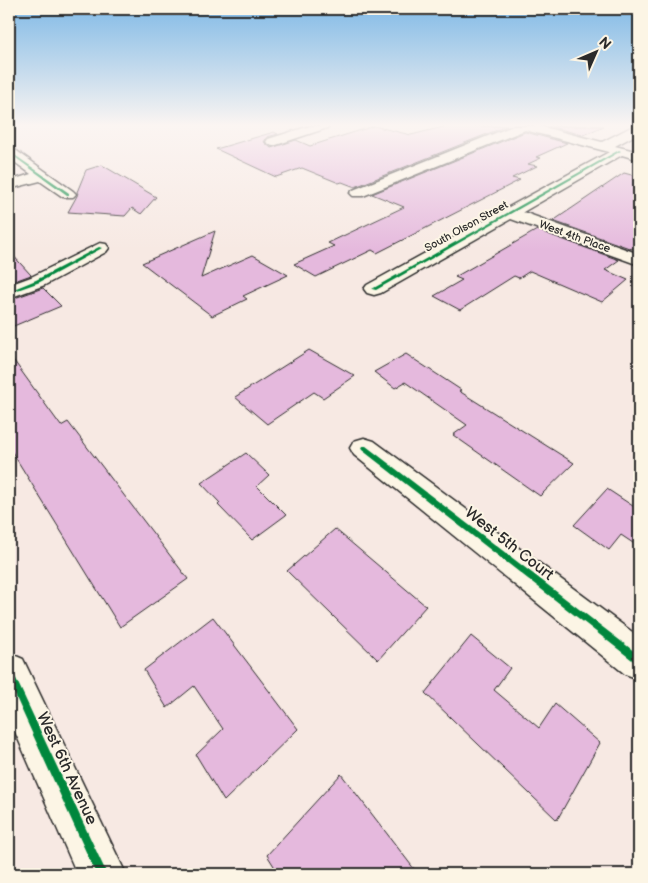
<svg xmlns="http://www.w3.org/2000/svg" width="648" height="883" viewBox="0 0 648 883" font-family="'Balsamiq Sans',sans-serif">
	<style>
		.building { fill: #e5b9dd; stroke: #2b2b2b }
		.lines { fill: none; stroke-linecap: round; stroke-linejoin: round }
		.minor-casing { stroke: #2b2b2b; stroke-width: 3 }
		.minor { fill: #fcf5e5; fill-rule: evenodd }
		.cycleway-casing { stroke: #fcf5e5; stroke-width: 3 }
		.cycleway { fill: #00873e; fill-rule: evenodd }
		.labels { text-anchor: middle; stroke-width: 4; stroke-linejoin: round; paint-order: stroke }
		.far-street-label { font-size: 11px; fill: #2b2b2b; stroke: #fcf5e5 }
		.near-street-label { font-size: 16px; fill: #2b2b2b; stroke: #fcf5e5 }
	</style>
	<rect width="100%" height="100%" fill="#f7e9e3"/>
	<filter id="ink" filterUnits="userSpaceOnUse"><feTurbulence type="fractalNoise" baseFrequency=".02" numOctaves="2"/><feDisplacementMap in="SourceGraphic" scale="10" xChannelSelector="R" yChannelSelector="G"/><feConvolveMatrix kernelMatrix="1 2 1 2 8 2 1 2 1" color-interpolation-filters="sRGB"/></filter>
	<g filter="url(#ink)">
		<!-- building -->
		<path class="building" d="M374,126L411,135L447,126H507L355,187L342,182L339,183L302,168L276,177L216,149L274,132L278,134L267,137L264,142L271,148L296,140L310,146Z
			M548,126H604L583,135Z
			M525,132L567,143L536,157L541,158L528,164L537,166L512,178L520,180L377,253L372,250L316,277L294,264L334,246L328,243L404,207L372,194Z
			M102,165L156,197L141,214L132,208L125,216L68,212L78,194L77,192L86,170Z
			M624,173L639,177V244L632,249L553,221Z
			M537,230L619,260L605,270L628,280L602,302L530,271L519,278L514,276L460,310L434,296L462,280L455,277Z
			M215,231L201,278L253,255L288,275L243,296L247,299L212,316L142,263Z
			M9,251L31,275L9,283Z
			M43,288L61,306L9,328V300Z
			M309,350L355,376L323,398L314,392L267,424L235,397Z
			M9,354L61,426L68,422L188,579L120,627L9,447Z
			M406,354L461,390L459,391L574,463L540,496L453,435L467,425L405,382L395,388L374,372Z
			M246,453L269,475L257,486L286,515L252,540L218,505L220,503L201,483Z
			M607,489L639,510V547L621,535L609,550L574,525Z
			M335,529L426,606L378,660L287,571Z
			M213,617L298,729L224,801L196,755L223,729L194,686L167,708L144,670Z
			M471,636L510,668L494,690L539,728L555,704L600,743L557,820L425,693Z
			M341,774L418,874H279L267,855Z"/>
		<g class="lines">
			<defs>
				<path id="minor" d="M310,126H329L327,128L276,145L272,146L266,142L268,139Z
					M513,126H539L602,142L633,126H639V133L615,146L639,152V160L622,155L523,212L639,254V265L511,219L381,293L374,295L367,293L364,289L367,285L609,152L525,130L363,196H353L350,193L353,190Z
					M9,148L14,149L73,191L76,194L73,197H63L40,181L9,189V181L31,174L9,158Z
					M100,243L106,244L109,248L106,252L45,285L9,298V285L31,277Z
					M364,438L374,441L639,637V679L625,674L354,455L350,448L354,441Z
					M9,653L23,659L126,874H77L9,718Z"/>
			</defs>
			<!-- minor casing -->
			<use href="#minor" class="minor-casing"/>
			<!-- minor -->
			<use href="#minor" class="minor"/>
			<defs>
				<path id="cycleway" d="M619,150L621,151L376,290L372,289Z
					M9,151L69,193V195H67L9,153Z
					M99,247L102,248L40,282L9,293V291L36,280Z
					M362,446H366L639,655V664L636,663L362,450L361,448Z
					M9,669L12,670L107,874H96L9,682Z"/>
			</defs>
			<!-- cycleway casing -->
			<use href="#cycleway" class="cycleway-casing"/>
			<!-- cycleway -->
			<use href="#cycleway" class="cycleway"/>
		</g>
	</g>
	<!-- sky -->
	<linearGradient id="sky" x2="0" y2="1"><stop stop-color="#7fb9e6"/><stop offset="0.5" stop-color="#fbf5f2"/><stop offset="1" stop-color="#fbf5f2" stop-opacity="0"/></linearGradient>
	<rect width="648" height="250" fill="url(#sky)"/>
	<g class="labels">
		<!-- far-street labels -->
		<g class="far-street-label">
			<text transform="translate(466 226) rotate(-29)" y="4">South Olson Street</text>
			<text transform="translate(575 236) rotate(20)" y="4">West 4th Place</text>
		</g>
		<!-- near-street labels -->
		<g class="near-street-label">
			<text transform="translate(510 543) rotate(38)" y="6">West 5th Court</text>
			<text transform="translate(68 768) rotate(65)" y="6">West 6th Avenue</text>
		</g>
	</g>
	<!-- margin -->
	<rect width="648" height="883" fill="none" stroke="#fcf5e5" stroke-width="30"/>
	<rect x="15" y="15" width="618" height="853" fill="none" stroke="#2b2b2b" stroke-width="2" filter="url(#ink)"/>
	<!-- north arrow -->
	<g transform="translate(596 52) rotate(45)" stroke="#fcf5e5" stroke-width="4" paint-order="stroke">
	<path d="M0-4L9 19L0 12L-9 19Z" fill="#2b2b2b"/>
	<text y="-8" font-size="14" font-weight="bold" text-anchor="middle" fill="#2b2b2b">N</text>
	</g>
</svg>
